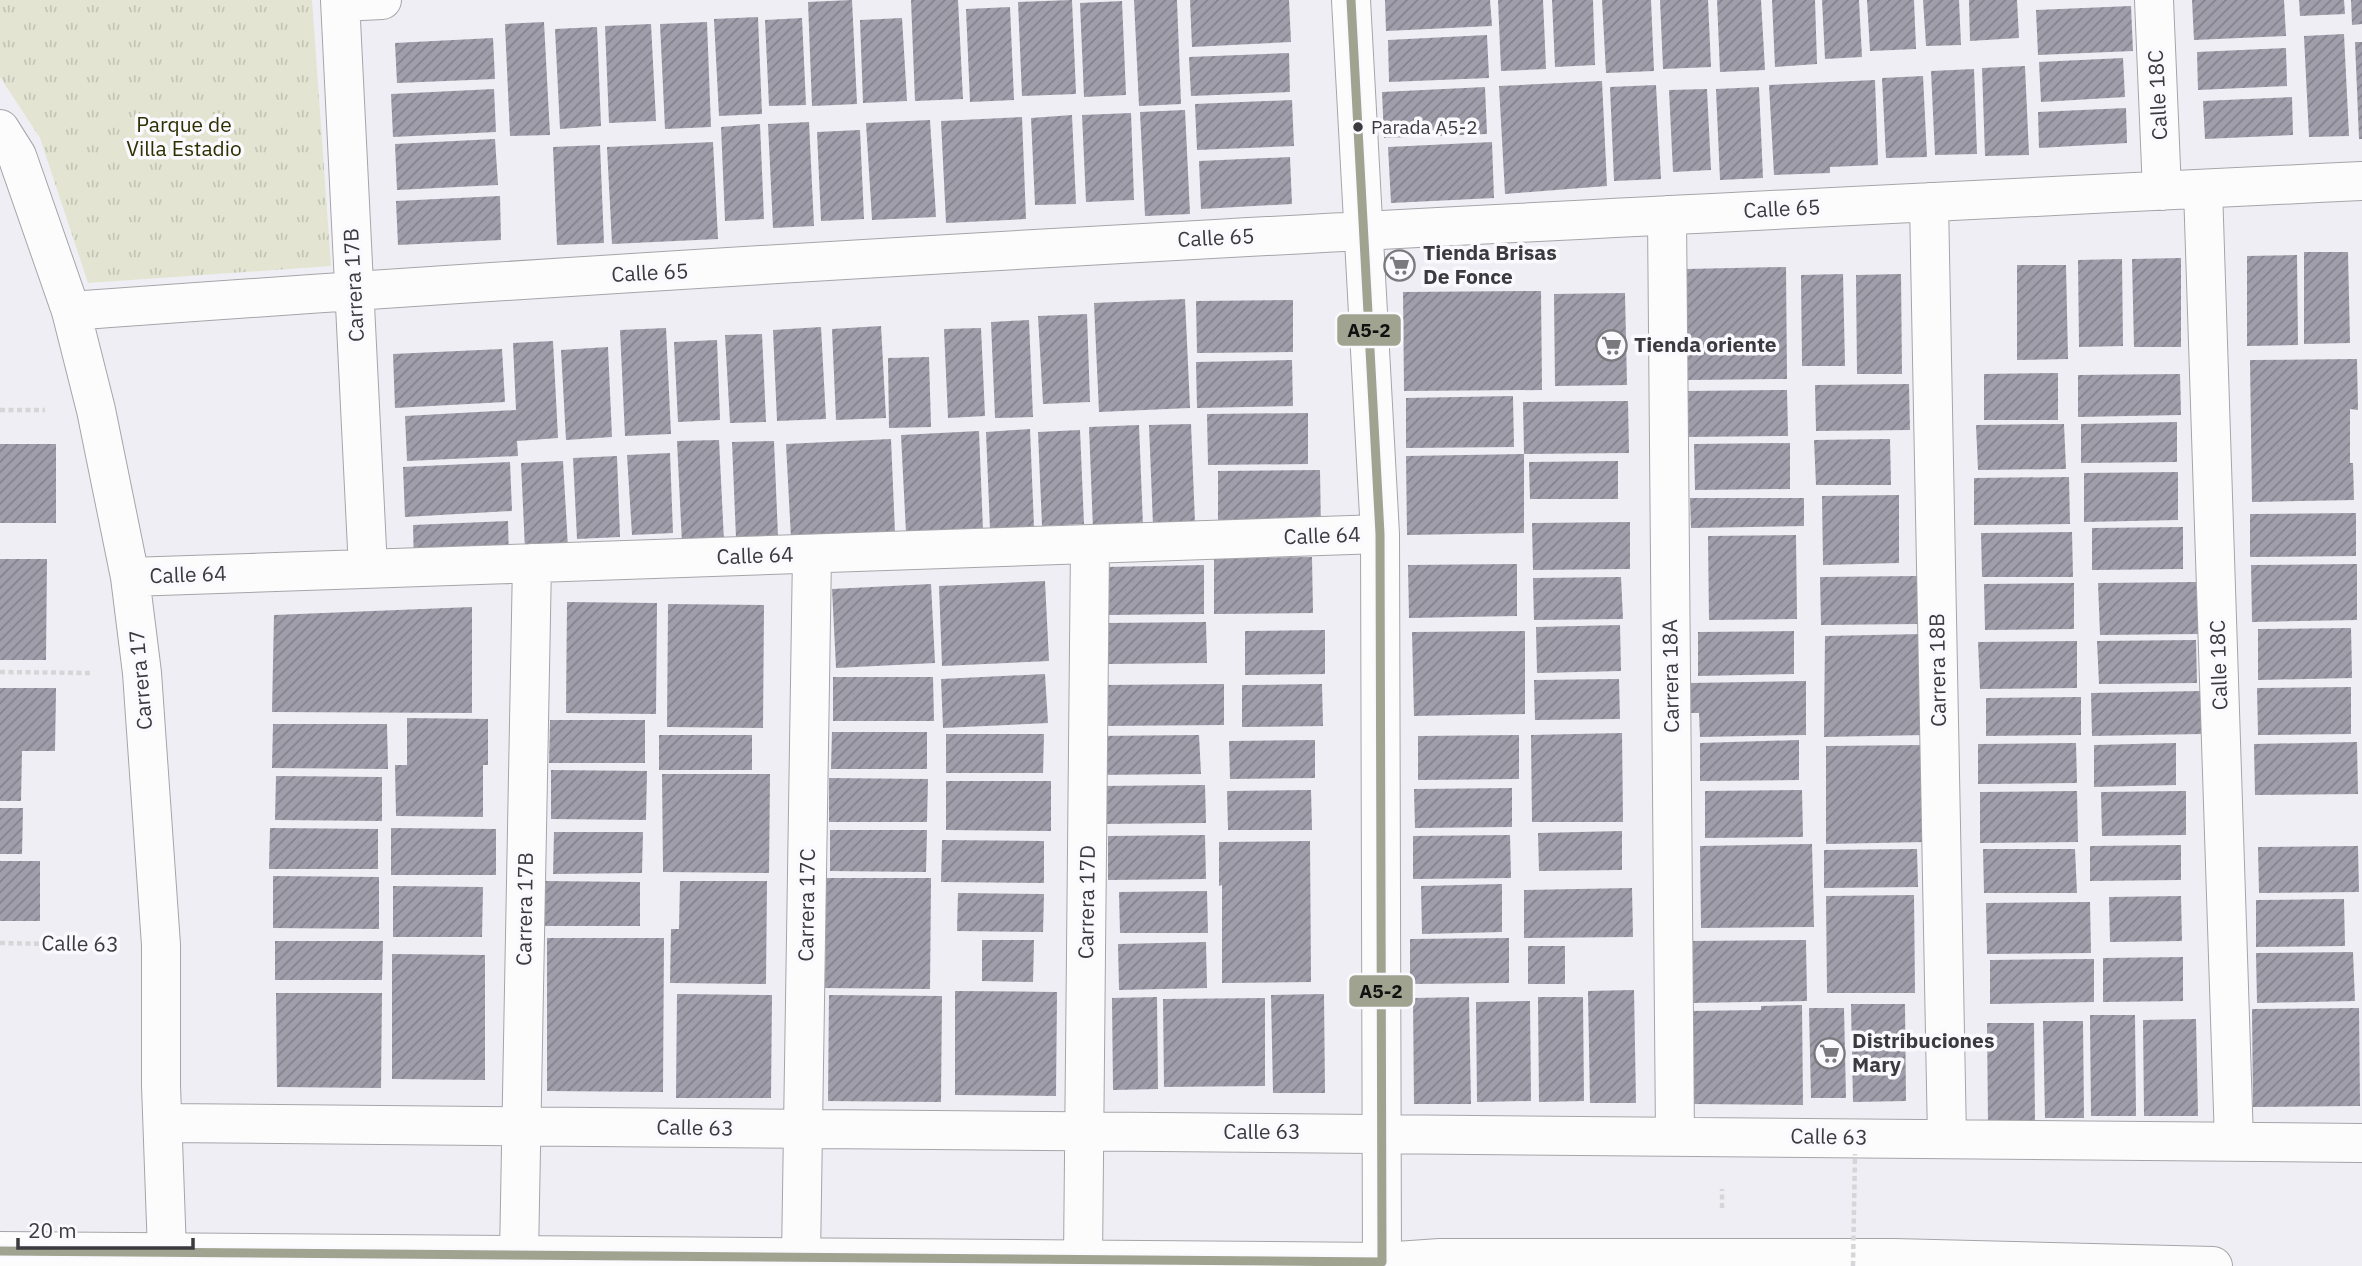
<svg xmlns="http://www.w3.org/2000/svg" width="2362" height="1266" viewBox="0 0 2362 1266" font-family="'IBM Plex Sans',sans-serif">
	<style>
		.park { fill: url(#park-tufts) }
		.building { fill: url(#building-hatch) }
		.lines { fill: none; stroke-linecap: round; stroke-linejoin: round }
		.minor-casing { stroke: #a5a5a9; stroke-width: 40 }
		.major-casing { stroke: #a5a5a9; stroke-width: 40 }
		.path { stroke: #d6d5d8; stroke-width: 4.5; stroke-dasharray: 5 3.5; stroke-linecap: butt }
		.minor { stroke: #fdfcfd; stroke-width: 38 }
		.major { stroke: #fdfcfd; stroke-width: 38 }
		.path-bridge { stroke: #d6d5d8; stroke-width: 4.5; stroke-dasharray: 5 3.5; stroke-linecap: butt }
		.bus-1-casing { stroke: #faf9fe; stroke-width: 14 }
		.bus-1 { stroke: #9fa38f; stroke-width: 9 }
		.bus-dot { fill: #3b3a3f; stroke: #faf9fe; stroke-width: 2.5 }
		.labels { text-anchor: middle; stroke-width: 7; stroke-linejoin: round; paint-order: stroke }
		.bus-label { font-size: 19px; fill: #3b3a3f; stroke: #faf9fe; text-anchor: start }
		.street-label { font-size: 21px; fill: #3b3a3f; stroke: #faf9fe }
		.park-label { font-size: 21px; fill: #2e3000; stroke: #faf9fe }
		.poi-label { font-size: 21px; font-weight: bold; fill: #3b3a3f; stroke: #faf9fe; text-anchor: start }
		.line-badge { stroke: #faf9fe; stroke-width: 2.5 }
		.pale-badge-label { font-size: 19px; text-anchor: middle; font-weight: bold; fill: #111 }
	</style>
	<defs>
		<pattern id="park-tufts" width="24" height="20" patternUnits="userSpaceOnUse" patternTransform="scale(1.75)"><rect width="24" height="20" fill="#e3e5d2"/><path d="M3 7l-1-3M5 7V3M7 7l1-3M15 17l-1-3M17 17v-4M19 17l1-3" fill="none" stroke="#c4c5b5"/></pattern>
		<pattern id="building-hatch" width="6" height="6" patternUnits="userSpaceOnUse" patternTransform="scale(1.75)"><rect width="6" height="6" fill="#a09eaa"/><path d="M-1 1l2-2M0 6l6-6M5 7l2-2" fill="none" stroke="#84828c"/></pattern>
	</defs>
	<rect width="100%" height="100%" fill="#efeef4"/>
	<!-- park -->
	<path class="park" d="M0,0H312L331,266L88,283L40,138L0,77Z"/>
	<!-- building -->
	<path class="building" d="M852,0L857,104L812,106L808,2Z
		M911,0H958L963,99L915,101Z
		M1072,0L1076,94L1022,96L1018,2Z
		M1134,0H1177L1181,104L1139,106Z
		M1190,0H1289L1291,42L1192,47Z
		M1385,0H1490L1492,26L1386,31Z
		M1498,0H1543L1546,69L1501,71Z
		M1552,0H1593L1595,65L1555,67Z
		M1602,0H1651L1654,71L1606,73Z
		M1660,0H1708L1711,67L1663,69Z
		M1717,0H1761L1765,70L1720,72Z
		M1772,0H1815L1817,64L1775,67Z
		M1822,0H1859L1862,57L1825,59Z
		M1867,0H1914L1916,49L1870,51Z
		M1923,0H1959L1961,45L1926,46Z
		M1969,0H2017L2019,38L1970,41Z
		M2192,0H2284L2286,36L2194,40Z
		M2299,0H2344L2345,14L2300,16Z
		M2351,0H2362V24L2352,25Z
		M1122,1L1126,95L1084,97L1080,3Z
		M2131,6L2133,51L2038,55L2036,10Z
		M1010,7L1014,100L970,102L966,9Z
		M758,17L762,114L719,116L714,19Z
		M802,18L806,105L769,106L765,20Z
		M902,18L907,101L863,103L860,20Z
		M544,22L550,135L510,136L505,24Z
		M707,22L711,127L665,129L660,24Z
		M651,24L656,121L609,123L605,26Z
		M597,27L601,126L560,129L555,29Z
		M2344,34L2349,136L2309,137L2304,36Z
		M1487,35L1489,78L1389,82L1388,40Z
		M493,38L495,79L397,83L395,43Z
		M2355,42H2362V139H2359Z
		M2286,48L2287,86L2198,90L2197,52Z
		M1289,53L1290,92L1191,96L1189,57Z
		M2123,58L2125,97L2041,102L2039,62Z
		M2025,66L2029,155L1985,156L1982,68Z
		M1974,69L1977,154L1935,155L1931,71Z
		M1923,76L1927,157L1886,158L1882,78Z
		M1875,80L1878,165L1830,167V173L1774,175L1769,85Z
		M1602,81L1607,186L1505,194L1499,86Z
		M1656,85L1661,179L1614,181L1610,87Z
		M1485,87L1487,134L1384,138L1382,92Z
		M1759,87L1763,178L1720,180L1716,89Z
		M494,89L496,132L393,137L391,94Z
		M1707,89L1711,170L1673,172L1669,90Z
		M2292,97L2293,135L2205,139L2203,101Z
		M1292,100L1294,146L1197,150L1195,104Z
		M2126,108L2127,143L2039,148L2038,112Z
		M1185,110L1190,214L1145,216L1140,112Z
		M1131,113L1134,200L1086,202L1082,115Z
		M1072,115L1076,204L1035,205L1031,118Z
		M1022,117L1026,219L946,223L941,121Z
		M930,120L936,217L872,220L866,123Z
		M809,122L814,226L773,228L768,124Z
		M760,124L764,219L725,221L721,127Z
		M860,130L864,219L821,221L817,132Z
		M495,139L498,185L397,190L395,144Z
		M713,142L718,239L612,244L607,147Z
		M1492,142L1494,198L1391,203L1388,147Z
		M600,145L604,243L557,245L553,147Z
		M1290,157L1292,204L1201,209L1199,161Z
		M500,196L501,240L398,245L396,201Z
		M2304,252H2348L2350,343L2304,344Z
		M2297,255L2298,345L2247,346V256Z
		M2181,258V347H2134L2132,259Z
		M2122,259L2123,346L2079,347L2078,260Z
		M2017,265H2066L2068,359L2017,360Z
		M1786,267L1787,379L1688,380L1686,269Z
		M1843,274L1845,366H1802L1801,275Z
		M1901,274L1902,374H1857L1856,275Z
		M1541,291L1542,390L1404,391L1403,292Z
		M1625,293L1627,385L1555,386L1554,294Z
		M1185,299L1190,408L1099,412L1094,303Z
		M1293,300V352L1197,353L1196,301Z
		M1087,314L1090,402L1043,404L1038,316Z
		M1029,320L1033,417L995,418L991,322Z
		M881,326L886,418L836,420L832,329Z
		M821,327L826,419L777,421L773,330Z
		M666,328L671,434L625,436L620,330Z
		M981,328L985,416L948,418L944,329Z
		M762,334L766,422L730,423L725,335Z
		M717,340L720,420L678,422L674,342Z
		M553,341L558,438L517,441L518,456L407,461L405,416L516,410L513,343Z
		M608,347L612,437L566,440L561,350Z
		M502,349L505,402L395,408L393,354Z
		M929,357L931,427L889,428L888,358Z
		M2357,359L2358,410L2350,409V463H2353L2354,500L2252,502L2250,360Z
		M1292,360L1293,406L1197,408L1196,362Z
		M2058,373V420H1984V374Z
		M2180,374L2181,415L2078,417V375Z
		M1909,384L1910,430L1816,431L1815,385Z
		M1787,390L1788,436L1687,437V391Z
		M1513,396L1514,447L1406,448V398Z
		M1628,401L1629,453L1524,454V533L1407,535L1406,456L1524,454L1523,402Z
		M1308,413V464L1208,465L1207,414Z
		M2177,422V462L2081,463V424Z
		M1191,424L1195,523L1153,525L1149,425Z
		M2064,424L2066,469L1978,470L1976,425Z
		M1139,425L1143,526L1093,529L1089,427Z
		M1030,429L1034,527L990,529L986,432Z
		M1080,430L1084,524L1042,526L1038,432Z
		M979,431L983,530L906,533L901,435Z
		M891,439L895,533L791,538L786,444Z
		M1890,439L1891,485H1816L1814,440Z
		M719,440L724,541L682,543L677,441Z
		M774,441L778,536L736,538L732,442Z
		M1790,443V489L1695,490L1694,444Z
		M0,444H56V523H0Z
		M670,453L673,533L632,535L627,455Z
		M617,456L620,537L577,539L573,458Z
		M563,461L568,548L525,550L521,463Z
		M1618,461V499H1530L1529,462Z
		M510,462L512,511L405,517L403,467Z
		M1320,470L1321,532L1218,534V471Z
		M2178,472V520L2084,522V473Z
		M2069,477L2070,524L1974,525V478Z
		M1899,495V563L1823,565L1822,496Z
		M1690,498H1804V526L1691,528Z
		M2356,513V556L2250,557V514Z
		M508,521L509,561L414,565L413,525Z
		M1630,522V569L1533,570L1532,523Z
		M2183,527V569L2092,570V528Z
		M2072,532L2073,577H1982L1981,533Z
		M1796,535L1797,619L1709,620L1708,536Z
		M1312,557L1313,613L1214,614V558Z
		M0,559H47L46,660H0Z
		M1517,564V616L1409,618L1408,565Z
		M2357,564V620L2252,622L2251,565Z
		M1204,565V614L1107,615L1106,567Z
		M1918,576V624L1821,625L1820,577Z
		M1621,577L1623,619L1534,620L1533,578Z
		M1045,581L1049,661L942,666L939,586Z
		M2198,582V634L2100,635L2098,583Z
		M2074,583V629L1985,630L1984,584Z
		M931,584L935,663L836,668L832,589Z
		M567,602L657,603L656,714L566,713Z
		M668,604L764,605L763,728L667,727Z
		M472,607V713L272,712L274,615Z
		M1206,622L1207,663L1107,664L1106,623Z
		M1620,625L1621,671L1537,673L1536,627Z
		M2351,628L2352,678L2258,680V629Z
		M1325,630V674L1245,675V631Z
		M1525,631V714L1414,716L1412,632Z
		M1794,631V674L1698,676V632Z
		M1923,634L1925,735L1824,737L1825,636Z
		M2196,640L2197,683L2099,684L2097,641Z
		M2077,641V688L1980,689L1978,642Z
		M1045,674L1048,723L943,728L941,679Z
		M833,677H933L934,721H833Z
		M1619,679L1620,719L1535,720L1534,680Z
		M1806,681V735L1700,737L1699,713H1690L1689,683Z
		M1224,684V725L1101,726V685Z
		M1322,684L1323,726L1242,727V685Z
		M2351,687V734L2258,735L2257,688Z
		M0,688H56L55,751H22L21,801H0Z
		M2201,691V734L2092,736L2091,693Z
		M2081,697V735L1986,736V698Z
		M407,718L488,719V765H483V817L396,816L395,765H407Z
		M550,720H645V763H549Z
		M273,724H387L388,769L272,768Z
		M832,732H927V769H831Z
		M1622,733L1623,822H1532L1531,735Z
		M946,734H1044L1043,773H946Z
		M659,735H752V770H659Z
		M1199,735L1201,774L1095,775V736Z
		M1519,735V779L1418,780V736Z
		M1315,740V778L1230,779L1229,741Z
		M1799,740V780L1700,781V743Z
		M2357,742L2358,794L2255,795L2254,744Z
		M2076,743L2077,783L1978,784V744Z
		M2176,743V785L2094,787V745Z
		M1923,745L1926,842L1826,844V746Z
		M551,770L647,771L646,820L551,819Z
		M662,774H770L769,873L663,872Z
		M276,776L382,777V821L275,820Z
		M829,778L928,779L927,822H829Z
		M946,781H1051V831L946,830Z
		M1205,785L1206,823L1098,824V786Z
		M1512,788V827L1415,828L1414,789Z
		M1311,790L1312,830H1228L1227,791Z
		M1802,790L1803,837L1705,838V791Z
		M2077,791L2078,842L1980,843V792Z
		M2186,791V835L2102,836L2101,792Z
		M0,808H23L22,854H0Z
		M270,828L378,829V869H269Z
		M391,828L496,829V875H391Z
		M830,830H927L926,872L830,871Z
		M1622,831V870L1539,871L1538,833Z
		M554,832H643L642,873L553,874Z
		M1205,835L1206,879L1108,880V836Z
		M1510,835L1511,878L1413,879V836Z
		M942,840L1044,841V883L941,882Z
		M1310,841L1311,982L1222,983V885L1219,886V842Z
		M1812,844L1814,927L1701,928L1700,846Z
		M2181,845V880L2090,881V846Z
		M2358,846L2359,892L2259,893L2258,847Z
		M1917,849L1918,887L1824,888V850Z
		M1983,849H2075L2077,893H1984Z
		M0,861H40V921H0Z
		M273,876L379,877V929L273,928Z
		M826,878H931L930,989L825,988Z
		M542,881L640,882V926H542Z
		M680,881H767L766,984L670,983L671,929H679Z
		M1502,884V932L1422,934L1421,886Z
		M393,886L483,887L482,937H393Z
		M1632,888L1633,937L1524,938V890Z
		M1207,891L1208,933H1120L1119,892Z
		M958,893L1044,894L1043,932L957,931Z
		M1914,895L1915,993H1827L1826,896Z
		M2181,896L2182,941L2110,942L2109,897Z
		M2344,899L2345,946L2256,947V900Z
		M2090,902L2091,953L1987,954L1986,903Z
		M547,938H664L663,1092L547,1091Z
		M1509,938V983L1410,984V939Z
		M982,940H1034L1033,982L982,981Z
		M1806,940L1807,1001L1689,1003V941Z
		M275,941H383L382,980H275Z
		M1206,942L1207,988L1119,990L1118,944Z
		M1528,946H1565V984H1528Z
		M2353,952L2355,1001L2257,1003L2256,953Z
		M392,954L485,955V1080L392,1079Z
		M2183,957V1001L2103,1002V958Z
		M2094,959V1002L1990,1004V960Z
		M1634,990L1636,1103H1590L1588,991Z
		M955,991L1057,992L1056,1096L955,1095Z
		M276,993H382L381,1088L277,1087Z
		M677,994L772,995L771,1098H676Z
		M1324,994L1325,1093H1273L1271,995Z
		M829,995L942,996L941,1102L828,1101Z
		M1157,997L1158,1089L1113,1090L1112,998Z
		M1469,997L1471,1104H1414L1413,998Z
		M1538,997H1583L1584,1101L1539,1102Z
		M1265,998V1086L1164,1087L1163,999Z
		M1530,1001L1531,1101L1477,1102L1476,1002Z
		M1851,1004H1905L1906,1101L1853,1102Z
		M1802,1005L1803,1105L1693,1104L1691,1011L1761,1010V1006Z
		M1809,1008H1844L1846,1098H1811Z
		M2359,1008L2360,1106L2253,1107L2252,1009Z
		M2090,1015H2135L2136,1116H2091Z
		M2196,1019L2198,1116H2144L2143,1020Z
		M2043,1021H2083L2084,1118H2045Z
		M1987,1023H2034L2035,1123L1988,1124Z"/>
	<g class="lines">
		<defs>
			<path id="minor" d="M340,0L368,569
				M1351,0L1380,534L1382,1266
				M2154,0L2162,191
				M340,2L382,0
				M0,129L17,156L71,311L96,410L130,577L142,673L161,945V1085L167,1252
				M2203,189L2234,1141
				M1929,202L1947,1138
				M1667,215L1675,1136
				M71,311C834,255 1598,218 2362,181
				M130,577L1380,534
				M163,1123L2362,1143
				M519,1255L532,563
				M801,1257L812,554
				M1083,1260L1090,544"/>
			<path id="major" d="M0,1251L1382,1262L1440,1258H1894L2213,1266"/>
		</defs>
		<!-- minor casing -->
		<use href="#minor" class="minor-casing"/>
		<!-- major casing -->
		<use href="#major" class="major-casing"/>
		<!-- path -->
		<path class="path" d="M0,410H45
			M0,672L90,673
			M0,943L111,945
			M1722,1208V1189"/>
		<!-- minor -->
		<use href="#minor" class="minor"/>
		<!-- major -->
		<use href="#major" class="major"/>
		<!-- path-bridge -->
		<path class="path-bridge" d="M1853,1266L1855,1154"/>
		<defs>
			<path id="bus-1" d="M0,1251L1382,1262L1380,534L1351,0"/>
		</defs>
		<!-- bus-1 casing -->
		<use href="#bus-1" class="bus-1-casing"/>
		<!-- bus-1 -->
		<use href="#bus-1" class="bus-1"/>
	</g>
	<!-- icons -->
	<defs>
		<symbol id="supermarket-ring" viewBox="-11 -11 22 22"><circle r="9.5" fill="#faf9fe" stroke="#7a797e" stroke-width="1.5"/><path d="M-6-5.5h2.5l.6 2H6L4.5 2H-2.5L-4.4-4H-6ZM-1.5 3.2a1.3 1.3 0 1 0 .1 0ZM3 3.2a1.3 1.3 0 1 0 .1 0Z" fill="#7a797e"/></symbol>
	</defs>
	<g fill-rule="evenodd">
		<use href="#supermarket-ring" x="1382" y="248" width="35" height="35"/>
		<use href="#supermarket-ring" x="1594" y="328" width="35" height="35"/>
		<use href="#supermarket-ring" x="1812" y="1036" width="35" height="35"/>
	</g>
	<!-- markers -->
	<circle class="bus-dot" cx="1358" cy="127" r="6"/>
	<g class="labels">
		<!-- bus labels -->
		<g class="bus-label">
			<text x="1371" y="134">Parada A5-2</text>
		</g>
		<!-- street labels -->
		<g class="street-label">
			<text transform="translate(2158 95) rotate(-93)" y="7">Calle 18C</text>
			<text transform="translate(1782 209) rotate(-3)" y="7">Calle 65</text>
			<text transform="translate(1216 238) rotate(-3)" y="7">Calle 65</text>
			<text transform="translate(650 273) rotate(-3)" y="7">Calle 65</text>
			<text transform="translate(354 285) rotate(-93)" y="7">Carrera 17B</text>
			<text transform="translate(1322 536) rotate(-2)" y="7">Calle 64</text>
			<text transform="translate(755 556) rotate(-2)" y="7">Calle 64</text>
			<text transform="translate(188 575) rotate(-2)" y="7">Calle 64</text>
			<text transform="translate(2219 665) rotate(-92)" y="7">Calle 18C</text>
			<text transform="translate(1938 670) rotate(-91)" y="7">Carrera 18B</text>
			<text transform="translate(1671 676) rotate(-91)" y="7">Carrera 18A</text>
			<text transform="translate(141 680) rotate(-95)" y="7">Carrera 17</text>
			<text transform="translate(1087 902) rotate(-89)" y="7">Carrera 17D</text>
			<text transform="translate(807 905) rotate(-89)" y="7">Carrera 17C</text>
			<text transform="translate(525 909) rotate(-89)" y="7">Carrera 17B</text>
			<text transform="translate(80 944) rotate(1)" y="7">Calle 63</text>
			<text transform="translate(695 1128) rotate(1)" y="7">Calle 63</text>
			<text x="1262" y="1139">Calle 63</text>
			<text transform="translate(1829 1137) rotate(1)" y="7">Calle 63</text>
		</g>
		<!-- park labels -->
		<g class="park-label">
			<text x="184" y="132">Parque de<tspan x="184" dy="24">Villa Estadio</tspan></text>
		</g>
		<!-- poi labels -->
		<g class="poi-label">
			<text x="1423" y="260">Tienda Brisas<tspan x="1423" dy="24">De Fonce</tspan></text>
			<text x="1634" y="352">Tienda oriente</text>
			<text x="1852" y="1048">Distribuciones<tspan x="1852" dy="24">Mary</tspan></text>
		</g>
	</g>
	<g class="line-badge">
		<rect x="1336" y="313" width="66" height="34" rx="7" fill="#9fa38f"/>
		<rect x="1348" y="974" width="66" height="34" rx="7" fill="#9fa38f"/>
	</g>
	<g class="pale-badge-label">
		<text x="1369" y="337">A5-2</text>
		<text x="1381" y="998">A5-2</text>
	</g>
	<!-- scale -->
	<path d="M18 1238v10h175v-10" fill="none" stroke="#3b3a3f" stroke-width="3.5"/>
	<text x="28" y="1238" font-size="21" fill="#3b3a3f" stroke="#faf9fe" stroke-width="5" paint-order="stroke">20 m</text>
</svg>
